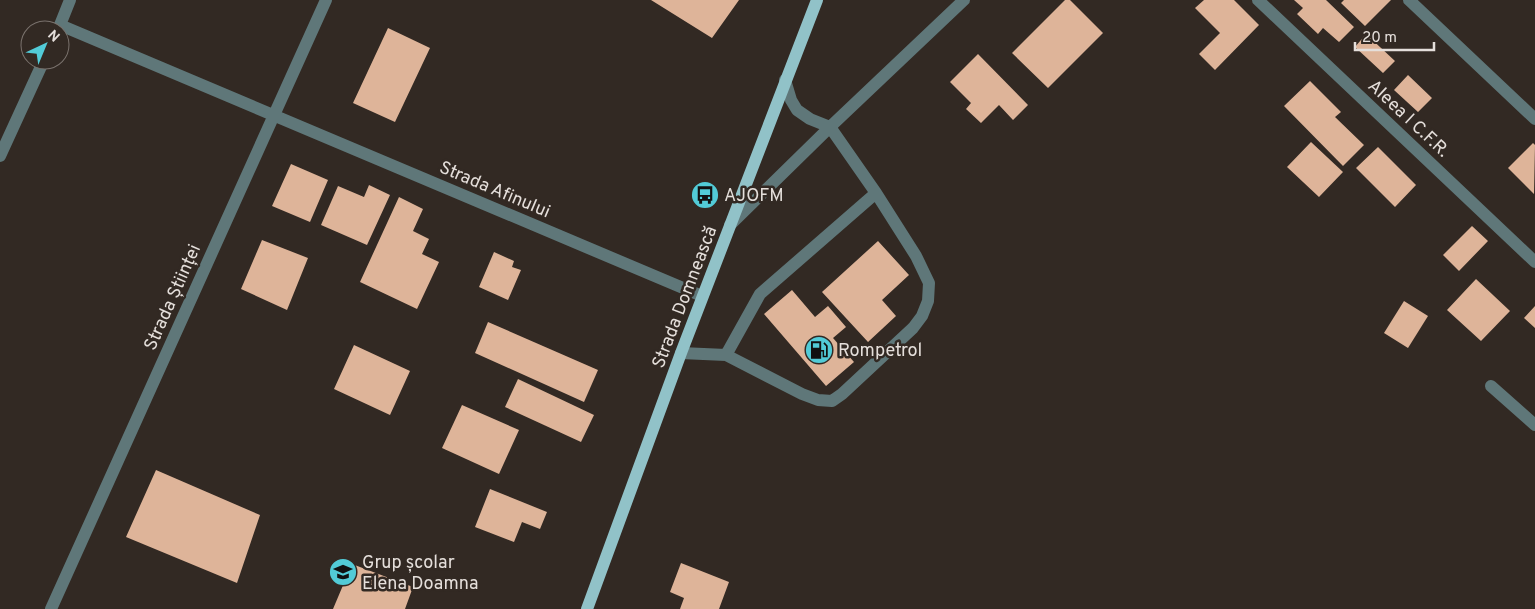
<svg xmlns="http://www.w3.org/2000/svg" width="1535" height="609" viewBox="0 0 1535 609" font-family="Overpass,sans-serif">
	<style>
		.building { fill: #deb499 }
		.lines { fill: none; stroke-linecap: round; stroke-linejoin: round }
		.minor { stroke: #5f7779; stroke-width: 12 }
		.major { stroke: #91c2c8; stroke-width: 12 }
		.labels { text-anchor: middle; stroke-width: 5; stroke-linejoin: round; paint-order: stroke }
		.street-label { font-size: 18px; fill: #e5dfdb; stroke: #322923 }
		.poi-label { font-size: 18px; fill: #e5dfdb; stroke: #322923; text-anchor: start }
	</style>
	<rect width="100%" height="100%" fill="#322923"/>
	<!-- building -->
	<path class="building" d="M651,0H739L712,38Z
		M1065,0H1070L1103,33L1048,88L1012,53Z
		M1204,0H1234L1259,25L1215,70L1199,54L1220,33L1195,8Z
		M1294,0H1326L1354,27L1339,42L1323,28L1318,34L1297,14L1303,8Z
		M1344,0H1391L1365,26L1341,3Z
		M388,28L430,48L395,122L353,103Z
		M1366,34L1395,61L1383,73L1355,47Z
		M978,54L1028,105L1013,120L999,105L981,123L966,109L971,103L950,82Z
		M1408,75L1432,98L1418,112L1394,90Z
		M1310,81L1341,112L1335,117L1364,145L1343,166L1284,106Z
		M1311,142L1343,172L1319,197L1287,167Z
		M1533,143L1535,145L1534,194L1508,168Z
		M1378,147L1416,185L1395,207L1356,168Z
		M291,164L328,180L310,222L272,206Z
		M369,185L390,195L367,245L321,225L338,186L364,197Z
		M399,197L423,209L413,231L429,239L422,254L439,262L417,309L360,282Z
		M1472,226L1488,241L1459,271L1443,255Z
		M262,240L308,258L287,310L241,289Z
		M878,241L909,275L882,300L896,316L868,342L822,292Z
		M494,252L514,261L512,267L521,270L508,300L479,287Z
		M1476,279L1510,311L1481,341L1447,310Z
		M792,290L815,317L828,306L846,327L833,338L854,362L826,386L764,314Z
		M1404,301L1428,316L1408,348L1384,333Z
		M1535,306V328L1524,318Z
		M488,322L598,370L584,402L475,353Z
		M354,345L410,371L390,415L334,389Z
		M518,379L594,415L581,442L505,407Z
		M462,405L519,430L499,474L442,448Z
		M156,470L260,515L237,583L126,537Z
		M490,489L547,512L540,529L522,522L514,542L475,527Z
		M681,563L729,582L719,609H680L684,598L670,592Z
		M352,564L413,587L405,609H333Z"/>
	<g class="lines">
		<!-- minor -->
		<path class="minor" d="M1258,0L1535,262
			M1409,0L1535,119
			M60,25L702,296
			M58,30L70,0
			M0,156L44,60
			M730,225L830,127L964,0
			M681,353L726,355L802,394L818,400L832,401L842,394L913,328L922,316L928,301L929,283L916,256L876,193L830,127L810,119L797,110L791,100L785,80
			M726,355L760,294L876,193
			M1491,386L1535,425
			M51,609L326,0"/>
		<!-- major -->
		<path class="major" d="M587,609L681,353L817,0"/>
	</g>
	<!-- icons -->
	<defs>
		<symbol id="bus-disc" viewBox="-11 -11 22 22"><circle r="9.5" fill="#52cbd7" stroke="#322923"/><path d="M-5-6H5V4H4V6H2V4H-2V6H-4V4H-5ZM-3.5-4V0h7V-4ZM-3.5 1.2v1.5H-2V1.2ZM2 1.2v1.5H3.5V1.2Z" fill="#111"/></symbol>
		<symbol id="fuel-disc" viewBox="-11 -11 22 22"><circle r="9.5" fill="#52cbd7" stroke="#322923"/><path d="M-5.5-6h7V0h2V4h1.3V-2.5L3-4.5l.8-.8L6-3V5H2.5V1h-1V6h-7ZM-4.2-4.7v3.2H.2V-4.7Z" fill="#111"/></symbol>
		<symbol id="university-disc" viewBox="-11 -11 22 22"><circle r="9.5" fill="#52cbd7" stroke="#322923"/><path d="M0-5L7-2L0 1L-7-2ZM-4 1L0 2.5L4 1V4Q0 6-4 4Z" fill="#111"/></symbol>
	</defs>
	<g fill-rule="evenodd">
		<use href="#bus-disc" x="689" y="179" width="32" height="32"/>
		<use href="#fuel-disc" x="803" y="334" width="32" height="32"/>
		<use href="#university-disc" x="327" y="556" width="32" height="32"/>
	</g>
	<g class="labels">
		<!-- street labels -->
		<g class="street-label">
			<text transform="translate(1409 118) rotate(43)" y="6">Aleea I C.F.R.</text>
			<text transform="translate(495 189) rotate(23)" y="6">Strada Afinului</text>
			<text transform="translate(172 297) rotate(-66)" y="6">Strada Științei</text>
			<text transform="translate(684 297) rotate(-69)" y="6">Strada Domnească</text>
		</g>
		<!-- poi labels -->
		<g class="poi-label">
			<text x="724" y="201">AJOFM</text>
			<text x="838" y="356">Rompetrol</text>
			<text x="362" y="568">Grup școlar<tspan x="362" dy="21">Elena Doamna</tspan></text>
		</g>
	</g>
	<!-- north arrow -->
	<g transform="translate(45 45) rotate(44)"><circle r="24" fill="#322923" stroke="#7a726d"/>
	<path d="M0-4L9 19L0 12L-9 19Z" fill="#52cbd7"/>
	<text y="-8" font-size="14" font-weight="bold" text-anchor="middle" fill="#e5dfdb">N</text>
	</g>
	<!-- scale -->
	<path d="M1355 42v8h79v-8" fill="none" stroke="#e5dfdb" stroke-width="2.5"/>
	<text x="1362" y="42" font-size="15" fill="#e5dfdb" stroke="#322923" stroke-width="4" paint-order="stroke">20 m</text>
</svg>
